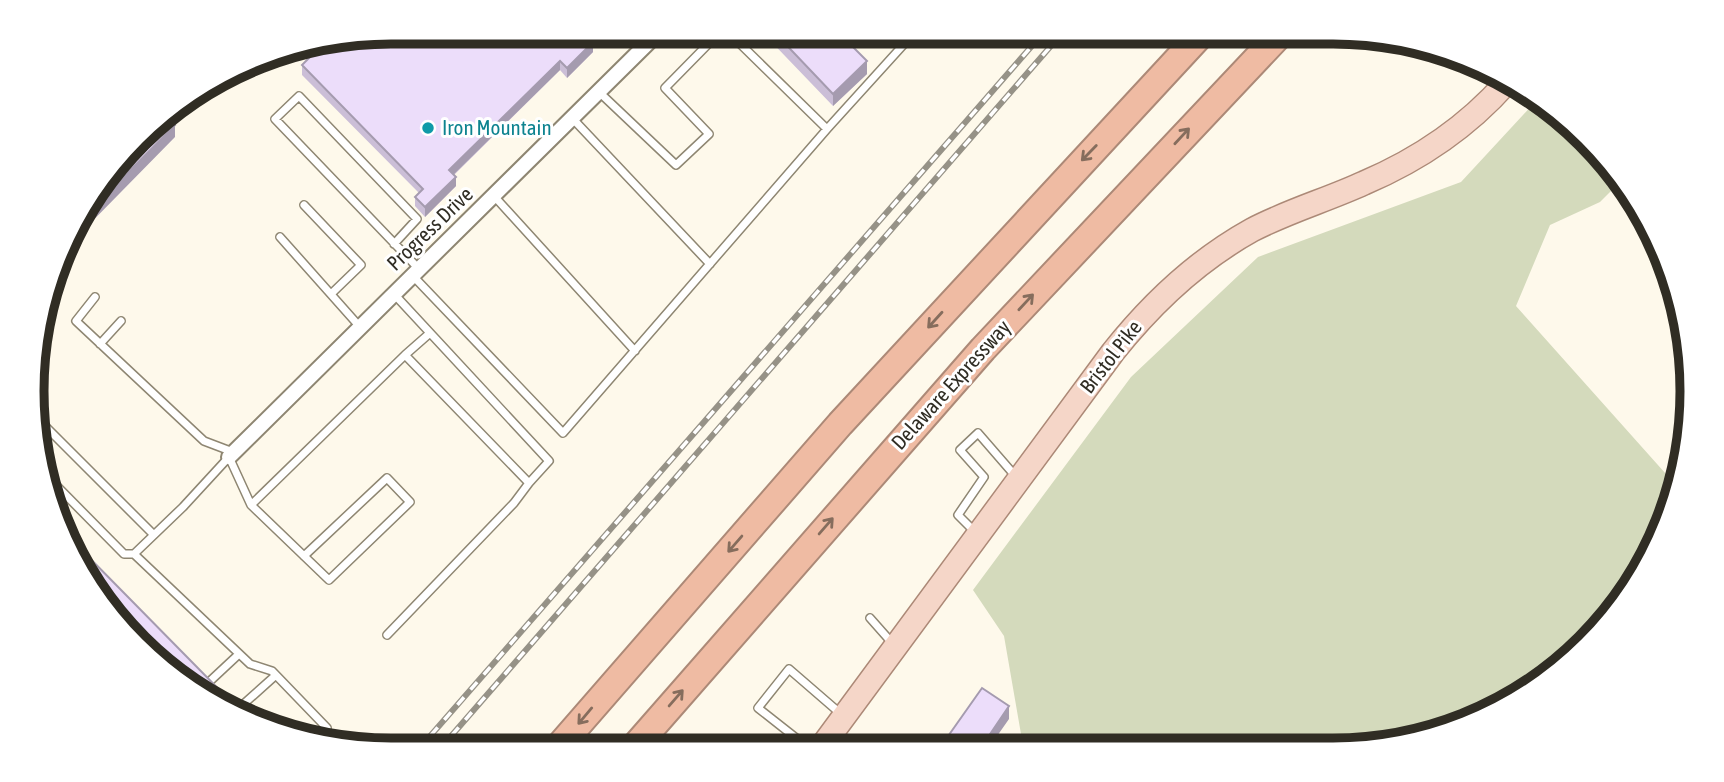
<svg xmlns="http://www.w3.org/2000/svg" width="1724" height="782" viewBox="0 0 1724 782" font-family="'Asap Condensed',sans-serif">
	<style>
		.green { fill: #d4dabc }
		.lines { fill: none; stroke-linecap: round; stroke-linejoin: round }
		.service-casing { stroke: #8e8672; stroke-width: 10 }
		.minor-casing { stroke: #8e8672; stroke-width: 18 }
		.primary-casing { stroke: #ac8977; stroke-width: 26 }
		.motorway-casing { stroke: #ac8977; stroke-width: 30 }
		.service { stroke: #fff; stroke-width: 7 }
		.minor { stroke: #fff; stroke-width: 14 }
		.primary { stroke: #f5d6c8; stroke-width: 23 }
		.motorway { stroke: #efbba3; stroke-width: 26 }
		.rail-casing { stroke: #969287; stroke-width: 6 }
		.rail { stroke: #fff; stroke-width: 3.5; stroke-dasharray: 10; stroke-linecap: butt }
		.wall { fill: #cbbed7 }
		.shaded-wall { fill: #a59baf }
		.building { fill: #ecddfa; stroke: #a59baf; stroke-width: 2 }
		.oneway { stroke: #866d5d }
		.culture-dot { fill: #0f9aa8; stroke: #fff; stroke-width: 2.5 }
		.labels { text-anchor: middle; stroke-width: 6; stroke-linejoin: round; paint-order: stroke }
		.culture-label { font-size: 21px; fill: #0d838f; stroke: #fff; text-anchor: start }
		.street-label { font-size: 21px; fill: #302d24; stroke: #fff }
		.rim { fill: none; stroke: #302d24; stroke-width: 9 }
	</style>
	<rect width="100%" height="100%" fill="#fef9eb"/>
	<!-- green -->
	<path class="green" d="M1535,102L1587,137L1618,184L1600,202L1550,225L1516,306L1674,483L1665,528L1618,610L1552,676L1471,723L1380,747L1013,749L1021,734L1004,636L973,590L1131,377L1258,257L1461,182Z"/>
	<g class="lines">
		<defs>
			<path id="service" d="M590,35L594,32
				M599,92L676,165L709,134L665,88L720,32
				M176,108L181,113L195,97
				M573,119L710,264
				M827,129L915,32
				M494,196L635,351
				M304,205L361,265L331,294
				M280,237L360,327
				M394,244L417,219L299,96L275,119L419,269
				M413,276L563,433L827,129L728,32
				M95,297L76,321L204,441L233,452
				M100,344L121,321
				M405,355L430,333
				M38,419L153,534
				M42,471L124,554H134
				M251,505L229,457L183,507L134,554L250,664L272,671L327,728
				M975,532L958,515L984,477L960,450L978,433L1017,478
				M304,556L387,478L410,502L329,580L251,505L405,355L529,483L549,461L394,294
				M870,618L893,644
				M387,635L514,503L529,483
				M209,682L239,654
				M238,709L276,675
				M810,749L758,708L789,669L841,714"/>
			<path id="minor" d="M229,457L659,32"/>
			<path id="primary" d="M820,749L1113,352C1152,303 1196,261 1252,230C1288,211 1327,200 1364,183C1418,160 1467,127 1506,83"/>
			<path id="motorway" d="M556,750L840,424L1203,32
				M632,750L983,349L1282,32"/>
		</defs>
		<!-- service casing -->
		<use href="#service" class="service-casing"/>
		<!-- minor casing -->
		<use href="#minor" class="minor-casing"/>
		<!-- primary casing -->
		<use href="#primary" class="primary-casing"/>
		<!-- motorway casing -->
		<use href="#motorway" class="motorway-casing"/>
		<!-- service -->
		<use href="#service" class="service"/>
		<!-- minor -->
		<use href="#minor" class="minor"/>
		<!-- primary -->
		<use href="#primary" class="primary"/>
		<!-- motorway -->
		<use href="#motorway" class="motorway"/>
		<defs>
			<path id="rail" d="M418,750L1044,32
				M439,750L1063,32"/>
		</defs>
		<!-- rail casing -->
		<use href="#rail" class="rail-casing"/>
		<!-- rail -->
		<use href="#rail" class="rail"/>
	</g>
	<!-- wall -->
	<path class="wall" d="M762,32H838L867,74L833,106Z
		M578,40L593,52L567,78L560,70L454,175L456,186L425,217L415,206V197L419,193L302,75V65Z"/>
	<!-- shaded-wall -->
	<path class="shaded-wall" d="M593,42V52L567,78V68Z
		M560,61V70L449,179V170Z
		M867,61V74L833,106V94Z
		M175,125V137L66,248L73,228Z
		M456,177V186L425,217V207Z
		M1009,706V719L988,749H980Z"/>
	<!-- building -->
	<path class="building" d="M391,32H569L578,40L585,33L593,42L567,68L560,61L449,170L456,177L425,207L415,197L423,189L302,65L325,42Z
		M774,32H838L867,61L833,94Z
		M164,115L175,125L73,228L79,212L154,120Z
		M65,533L250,721L154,661L79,570Z
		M982,688L1009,706L980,749H939Z"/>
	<!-- one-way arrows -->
	<defs><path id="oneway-shaft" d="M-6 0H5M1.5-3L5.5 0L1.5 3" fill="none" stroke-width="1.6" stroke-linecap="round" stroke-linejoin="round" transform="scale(1.75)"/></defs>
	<g class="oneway">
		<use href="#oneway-shaft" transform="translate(1182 136) rotate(-47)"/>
		<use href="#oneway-shaft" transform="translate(1089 153) rotate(134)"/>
		<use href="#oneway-shaft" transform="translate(1026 302) rotate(-47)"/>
		<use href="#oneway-shaft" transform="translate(935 320) rotate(132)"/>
		<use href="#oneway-shaft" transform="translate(826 526) rotate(-49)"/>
		<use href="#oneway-shaft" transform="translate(735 544) rotate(131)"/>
		<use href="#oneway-shaft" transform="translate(676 698) rotate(-49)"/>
		<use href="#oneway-shaft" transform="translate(585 716) rotate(130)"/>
	</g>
	<!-- markers -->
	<circle class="culture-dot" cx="428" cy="128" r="7"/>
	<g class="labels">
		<!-- culture labels -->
		<g class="culture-label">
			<text x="442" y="135">Iron Mountain</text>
		</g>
		<!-- street labels -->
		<g class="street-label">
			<text transform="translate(430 229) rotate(-44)" y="7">Progress Drive</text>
			<text transform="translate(1111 357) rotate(-52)" y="7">Bristol Pike</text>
			<text transform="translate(951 385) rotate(-48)" y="7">Delaware Expressway</text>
		</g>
	</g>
	<!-- crop -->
	<path d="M0 0H1724V782H0ZM391 44H1333A347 347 0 0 1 1680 391V391A347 347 0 0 1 1333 738H391A347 347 0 0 1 44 391V391A347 347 0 0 1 391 44Z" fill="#fff" fill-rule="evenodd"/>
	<path class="rim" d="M391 44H1333A347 347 0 0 1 1680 391V391A347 347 0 0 1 1333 738H391A347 347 0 0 1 44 391V391A347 347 0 0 1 391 44Z"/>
</svg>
